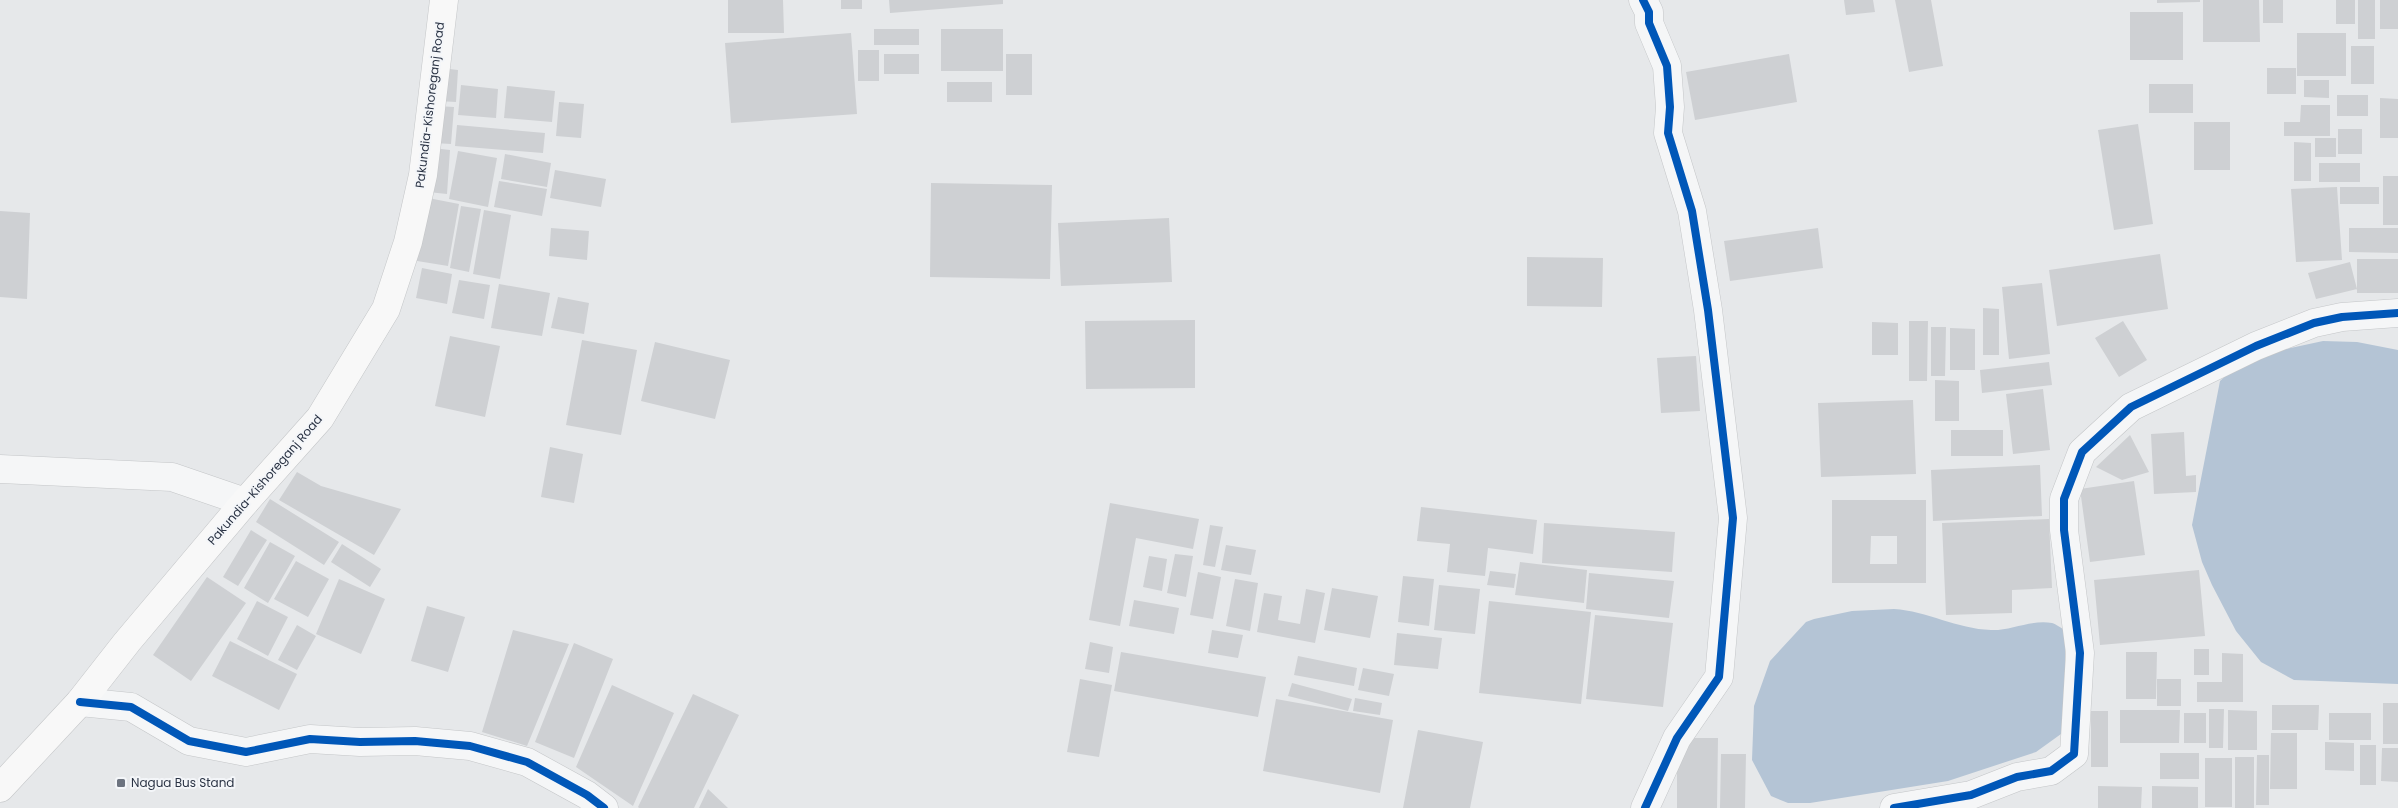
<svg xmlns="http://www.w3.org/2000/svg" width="2398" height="808" viewBox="0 0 2398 808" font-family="Poppins,sans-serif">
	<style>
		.water { fill: #b4c4d5 }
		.building { fill: #ced0d3; fill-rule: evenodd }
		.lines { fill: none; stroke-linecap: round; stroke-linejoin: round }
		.minor-casing { stroke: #c4c6c8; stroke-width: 29 }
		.tertiary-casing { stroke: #c4c6c8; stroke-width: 29 }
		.secondary-casing { stroke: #c4c6c8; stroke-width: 29 }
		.minor { stroke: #f5f6f7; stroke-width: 28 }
		.tertiary { stroke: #f5f6f7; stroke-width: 28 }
		.secondary { stroke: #f8f8f8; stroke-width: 28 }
		.cycleway-casing { stroke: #f4f6f9; stroke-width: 11 }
		.cycleway { stroke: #0057b8; stroke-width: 8 }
		.poi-dot { fill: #6c737f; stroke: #f4f6f9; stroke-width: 2 }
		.labels { text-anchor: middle; stroke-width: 4; stroke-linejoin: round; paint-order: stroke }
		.street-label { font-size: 12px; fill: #2b3445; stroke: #f4f6f9 }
		.poi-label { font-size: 12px; fill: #2b3445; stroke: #f4f6f9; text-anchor: start }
	</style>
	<rect width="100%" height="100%" fill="#e6e8ea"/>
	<!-- water -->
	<path class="water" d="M2323,341L2357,342L2398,350V684L2294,680L2261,662L2236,631L2212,585L2202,562L2192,525L2220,381L2245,358Z
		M1894,609C1927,611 1957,629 1991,630C2010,631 2032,619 2052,623C2056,624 2061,628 2065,630V719L2061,734L2036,752L1948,781L1810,803H1788L1771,796L1752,760L1754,706L1770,661L1806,622L1814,619L1852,611Z"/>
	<!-- building -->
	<path class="building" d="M728,0H783L784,33H728Z
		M841,0H862V9H841Z
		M889,0H1003V4L890,13Z
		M1844,0H1873L1875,12L1846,15Z
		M1895,0H1931L1943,66L1909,72Z
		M2157,0H2200V2L2157,3Z
		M2203,0H2259L2260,42H2203Z
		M2263,0H2283V23H2263Z
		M2336,0H2355V24H2336Z
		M2358,0H2375V39H2358Z
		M2380,0H2398V29H2380Z
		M2130,12H2183V60H2130Z
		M874,29H919V45H874Z
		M941,29H1003V71H941Z
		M851,33L857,114L731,123L725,43Z
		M2297,33H2346V76H2297Z
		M2351,46H2374V84H2351Z
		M858,50H879V81H858Z
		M884,54H919V74H884Z
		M1006,54H1032V95H1006Z
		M1789,54L1797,102L1695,120L1686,72Z
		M441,68L458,70L456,102L438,101Z
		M2267,68H2296V94H2267Z
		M2304,80H2329V98L2304,97Z
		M947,82H992V102H947Z
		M2149,84H2193V113H2149Z
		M461,85L498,89L496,118L458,115Z
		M507,86L555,91L552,122L504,118Z
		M2337,95H2368V116H2337Z
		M2380,98L2398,99V138H2380Z
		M559,102L584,104L581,138L556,136Z
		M2301,105H2330V136H2284V122H2300Z
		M437,106L454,107L451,144L434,143Z
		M2194,122H2230V170H2194Z
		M2138,124L2153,224L2114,230L2098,130Z
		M457,125L545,133L543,153L455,146Z
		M2338,129H2362V154H2338Z
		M2315,138H2336V157H2315Z
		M2294,142L2311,143V181H2294Z
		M432,148L450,150L447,194L428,192Z
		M458,151L497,158L488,207L449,199Z
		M505,154L551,163L547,187L501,179Z
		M2319,163H2360V182H2319Z
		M555,170L606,179L601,207L550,198Z
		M2383,176H2398V225H2383Z
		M499,181L547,189L542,216L494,207Z
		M931,183L1052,185L1050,279L930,277Z
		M2337,187L2342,260L2296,262L2291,189Z
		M2340,187H2379V204H2340Z
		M423,197L459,204L448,266L411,260Z
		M461,206L481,209L469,272L450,268Z
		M484,210L511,215L500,279L473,274Z
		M0,211L30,213L27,299L0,297Z
		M1169,218L1172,282L1061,286L1058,223Z
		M551,228L589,231L587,260L549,256Z
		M1818,228L1823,268L1730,281L1724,241Z
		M2349,228H2398V253L2349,252Z
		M2160,254L2168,309L2057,326L2049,270Z
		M1527,257L1603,258L1602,307L1527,306Z
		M2357,259H2398V293H2357Z
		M2350,262L2357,289L2316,299L2308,273Z
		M422,268L452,274L447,304L416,298Z
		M459,280L490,285L484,319L452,313Z
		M2042,283L2050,354L2009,359L2002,287Z
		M499,284L550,293L542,336L491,328Z
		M558,297L589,303L584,334L551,328Z
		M1983,308L1999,309V355H1983Z
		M1195,320V388L1086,389L1085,321Z
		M1909,321H1928L1927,381H1909Z
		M2123,321L2147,360L2119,377L2095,338Z
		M1872,322L1898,323V355H1872Z
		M1931,327H1946L1945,376H1931Z
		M1950,328L1975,329V370H1950Z
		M450,336L500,346L485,417L435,406Z
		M582,340L637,350L621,435L566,425Z
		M655,342L730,360L715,419L641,401Z
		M1696,356L1700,411L1661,413L1657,358Z
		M2049,362L2052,385L1982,393L1980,370Z
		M1935,380L1959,381V421H1935Z
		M2043,389L2050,450L2013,454L2006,394Z
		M1913,400L1916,474L1821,477L1818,403Z
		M1951,430H2003V456H1951Z
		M2184,432L2186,476L2196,475V492L2154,494L2151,434Z
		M2130,435L2149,472L2122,480L2096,467Z
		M550,447L583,454L574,503L541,497Z
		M2040,465L2042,516L1933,521L1931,470Z
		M297,472L321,486L401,509L374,555L279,500Z
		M2134,481L2145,555L2090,562L2080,489Z
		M270,499L339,542L324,565L256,522Z
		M1832,500H1926V583H1832ZM1871,536H1897V564H1870Z
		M1110,503L1199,519L1193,549L1136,538L1120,626L1089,620Z
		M1421,507L1537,520L1533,554L1488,548L1485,576L1447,572L1450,544L1417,541Z
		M2049,519L2052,588L2012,590V613L1946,615L1942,523Z
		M1544,523L1675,532L1672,572L1542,563Z
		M1210,525L1223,527L1215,567L1203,565Z
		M251,530L267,540L238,586L223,577Z
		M270,542L295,556L268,603L244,588Z
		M342,544L381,569L370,587L331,562Z
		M1226,545L1256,550L1251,575L1221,570Z
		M1175,554L1193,556L1186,597L1167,593Z
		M1149,556L1167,559L1162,591L1143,587Z
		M296,561L329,579L308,617L274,599Z
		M1520,562L1587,570L1584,603L1515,595Z
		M2199,570L2205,636L2100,645L2094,580Z
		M1490,571L1516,574L1514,588L1487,585Z
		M1198,572L1221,577L1213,619L1190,615Z
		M1589,573L1674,581L1669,618L1586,609Z
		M1403,576L1434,579L1429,626L1398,622Z
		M207,577L246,603L191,681L153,655Z
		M339,579L385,599L361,654L316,634Z
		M1235,579L1258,583L1250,631L1226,626Z
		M1439,585L1480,589L1475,634L1434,630Z
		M1332,588L1378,596L1370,638L1324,630Z
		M1306,589L1325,593L1315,643L1257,632L1264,593L1282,596L1278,620L1300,624Z
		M1134,600L1179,608L1174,634L1129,626Z
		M257,601L288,617L268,656L237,639Z
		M1489,601L1591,612L1581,704L1479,693Z
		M427,606L465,617L448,672L411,661Z
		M1595,615L1673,623L1663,707L1586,699Z
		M297,625L316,636L297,670L278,660Z
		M513,630L569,644L527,746L482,732Z
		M1212,630L1243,635L1238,658L1208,653Z
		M1397,633L1442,638L1438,669L1394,665Z
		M230,641L297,674L279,710L212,676Z
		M1090,642L1113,647L1109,673L1085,669Z
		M574,643L613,659L574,758L535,742Z
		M2194,649H2209V675H2194Z
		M1121,652L1266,677L1258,717L1114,691Z
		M2126,652H2157L2156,699H2126Z
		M2222,653L2243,654V702H2197V682H2222Z
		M1298,656L1357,668L1354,686L1294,675Z
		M1363,668L1394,674L1389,696L1358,690Z
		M1080,679L1112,685L1099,757L1067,752Z
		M2157,679H2181V706H2157Z
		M1292,683L1352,699L1348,711L1288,696Z
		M612,685L674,713L633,806L576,767Z
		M693,694L739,715L694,808H639L638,807Z
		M1355,698L1382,703L1380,715L1353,711Z
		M1276,699L1393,720L1380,793L1263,771Z
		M2383,703H2398V744H2383Z
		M2272,705H2319L2318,730H2272Z
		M2209,709H2224L2223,748H2209Z
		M2120,710H2180L2179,743H2120Z
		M2228,710L2257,711V750H2228Z
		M2091,711H2108V767H2091Z
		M2184,713H2206V743H2184Z
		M2329,713H2371V740H2329Z
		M1418,730L1483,742L1470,808H1403Z
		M2271,733H2297V789H2270Z
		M1677,738H1718L1717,808H1677Z
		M2325,742L2354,743V771L2325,770Z
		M2360,745H2376V785H2360Z
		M2382,748H2398V782L2381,781Z
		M2160,753H2199V779H2160Z
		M1721,754H1746L1745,808H1720Z
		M2257,755H2269V805H2256Z
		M2235,757H2254V808H2235Z
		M2205,758H2232V807H2205Z
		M2098,786L2142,787L2141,808H2098Z
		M2152,786L2198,787V808H2152Z
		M708,789L728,808H699Z"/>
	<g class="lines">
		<defs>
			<path id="minor" d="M1643,0L1649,12V23L1667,66L1670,107L1668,133L1692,211L1708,310L1733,518L1719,677L1677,738L1645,808
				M0,469L172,477L245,502
				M1894,808L1971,795L2017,777L2051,771L2074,754L2080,653L2064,530V499L2082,452L2131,407L2256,346L2314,323L2342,317L2398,313"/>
			<path id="tertiary" d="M80,702L131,707L189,741L246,752L310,739L360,742L415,741L470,746L527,762L587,795L604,808"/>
			<path id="secondary" d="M0,788L80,702L127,642L245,502L320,418L386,309L408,242L423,175L444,0"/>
		</defs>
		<!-- minor casing -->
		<use href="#minor" class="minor-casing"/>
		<!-- tertiary casing -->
		<use href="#tertiary" class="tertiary-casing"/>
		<!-- secondary casing -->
		<use href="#secondary" class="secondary-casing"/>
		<!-- minor -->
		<use href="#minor" class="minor"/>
		<!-- tertiary -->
		<use href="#tertiary" class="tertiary"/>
		<!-- secondary -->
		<use href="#secondary" class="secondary"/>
		<defs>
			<path id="cycleway" d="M1643,0L1649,12V23L1667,66L1670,107L1668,133L1692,211L1708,310L1733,518L1719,677L1677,738L1645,808
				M80,702L131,707L189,741L246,752L310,739L360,742L415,741L470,746L527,762L587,795L604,808
				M1894,808L1971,795L2017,777L2051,771L2074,754L2080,653L2064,530V499L2082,452L2131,407L2256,346L2314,323L2342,317L2398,313"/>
		</defs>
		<!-- cycleway casing -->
		<use href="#cycleway" class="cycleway-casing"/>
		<!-- cycleway -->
		<use href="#cycleway" class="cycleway"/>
	</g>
	<!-- markers -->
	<rect class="poi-dot" x="116" y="778" width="10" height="10" rx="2.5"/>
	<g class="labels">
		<!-- street labels -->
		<g class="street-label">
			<text transform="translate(430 105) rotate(-83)" y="4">Pakundia-Kishoreganj Road</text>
			<text transform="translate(265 480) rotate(-49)" y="4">Pakundia-Kishoreganj Road</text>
		</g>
		<!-- poi labels -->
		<g class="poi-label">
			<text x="131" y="787">Nagua Bus Stand</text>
		</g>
	</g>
</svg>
